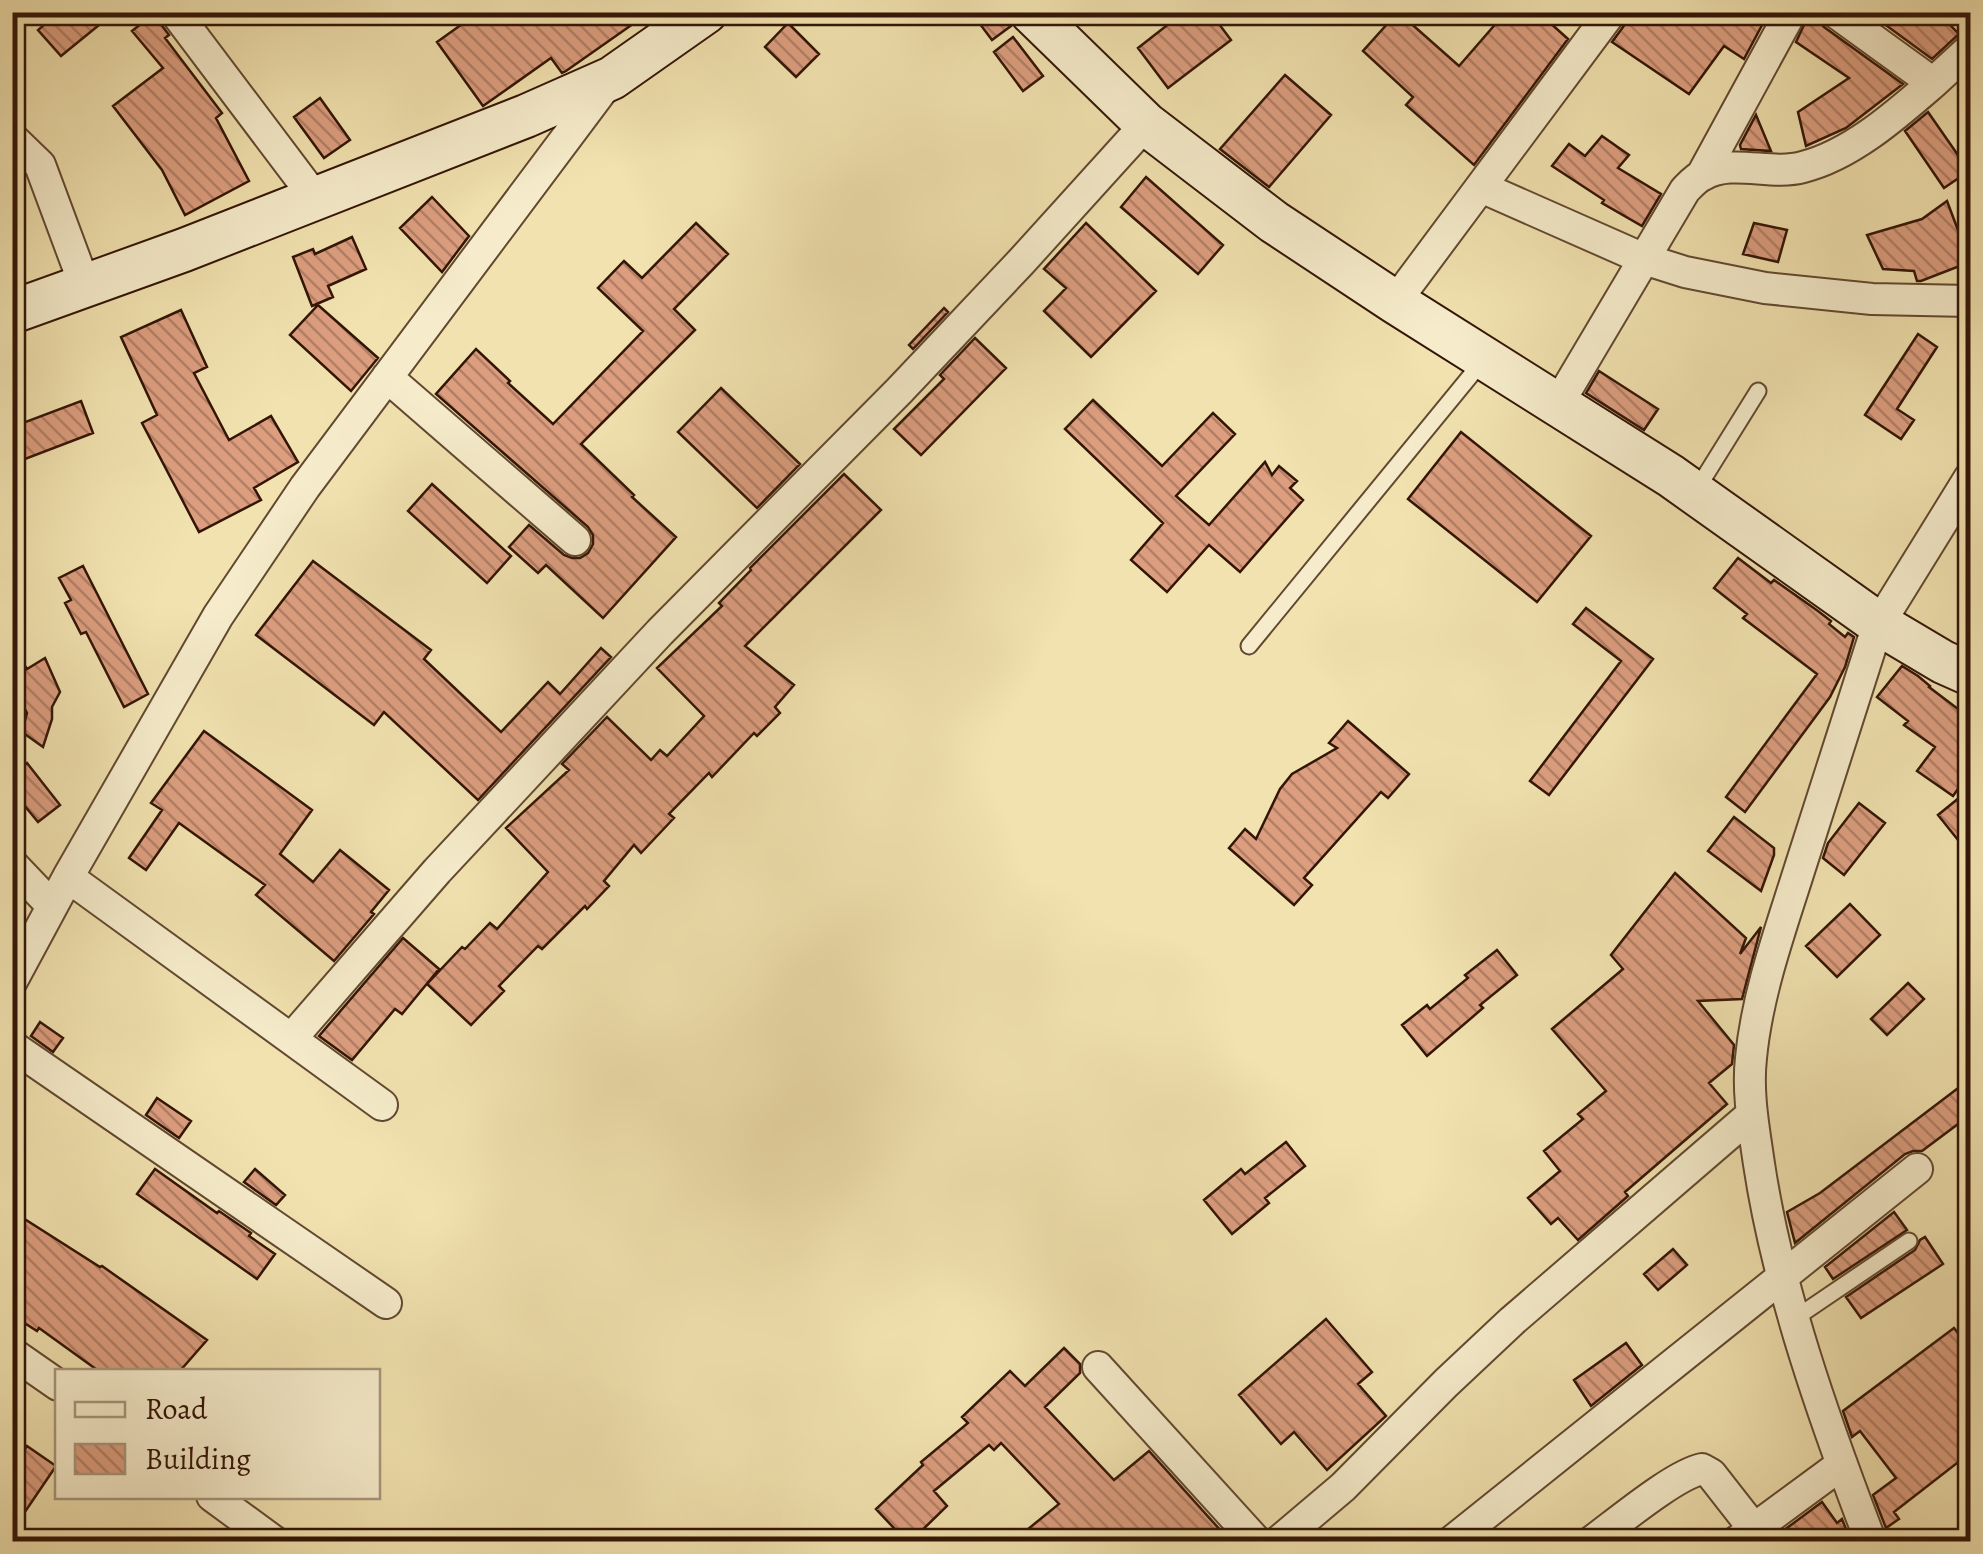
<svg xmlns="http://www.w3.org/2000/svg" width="1983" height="1554" viewBox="0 0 1983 1554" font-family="Alegreya,serif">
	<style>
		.building { fill: url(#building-back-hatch); stroke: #331506; stroke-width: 2.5 }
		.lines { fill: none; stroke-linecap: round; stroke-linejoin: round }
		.service-casing { stroke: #624830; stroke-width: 19 }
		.minor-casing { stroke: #624830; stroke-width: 34 }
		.secondary-casing { stroke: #331506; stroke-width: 46 }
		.service { stroke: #f6eccb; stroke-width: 15 }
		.minor { stroke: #f6eccb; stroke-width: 30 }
		.secondary { stroke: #f6eccb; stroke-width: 42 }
	</style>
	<defs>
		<pattern id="building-back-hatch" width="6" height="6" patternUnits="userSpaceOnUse" patternTransform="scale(2.5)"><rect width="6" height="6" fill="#dc9e7f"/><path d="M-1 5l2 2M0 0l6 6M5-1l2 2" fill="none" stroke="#b38066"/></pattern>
	</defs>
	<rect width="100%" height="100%" fill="#f1e2af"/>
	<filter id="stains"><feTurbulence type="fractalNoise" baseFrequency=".002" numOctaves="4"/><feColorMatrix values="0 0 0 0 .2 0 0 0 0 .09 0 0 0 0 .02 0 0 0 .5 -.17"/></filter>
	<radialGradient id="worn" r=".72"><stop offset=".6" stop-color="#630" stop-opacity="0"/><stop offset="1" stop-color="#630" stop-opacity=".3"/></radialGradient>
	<!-- building -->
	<path class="building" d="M59,12H89L99,25L61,56L38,30Z
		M156,12L160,23L169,35L165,38L222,113L216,118L249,181L185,215L162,170L113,106L163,68L132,31Z
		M479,12H650L566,71L562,73L551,58L483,106L437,42Z
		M971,12H1007L1011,26L992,40Z
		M1184,12H1210L1231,40L1168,88L1138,48Z
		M1398,12L1459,66L1506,12H1538L1568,39L1474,165L1406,105L1413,97L1363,51Z
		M1630,12H1769L1744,59L1724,46L1689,94L1612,42L1626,23Z
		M1810,12H1817L1818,20L1824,27L1903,84L1846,128L1806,146L1798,112L1849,78L1796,42Z
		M1868,12H1885L1896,20L1904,12H1963L1950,25L1959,34L1932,59Z
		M788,23L819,54L796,77L765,47Z
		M1013,37L1043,76L1023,91L994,52Z
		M1285,75L1331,115L1269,187L1220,149Z
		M320,98L350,140L324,158L294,117Z
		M1928,112L1969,171L1944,188L1905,131Z
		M1756,115L1771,151L1741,149L1740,145Z
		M1602,136L1629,155L1618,168L1661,194L1642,226L1602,203L1604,200L1552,166L1569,144L1585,156Z
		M1146,177L1223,245L1198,274L1121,207Z
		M432,197L469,236L442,272L400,228Z
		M1947,201L1970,262L1921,281H1917L1914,271L1883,269L1867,235L1922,219Z
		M696,223L728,254L674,309L695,330L581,444L634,495L632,497L676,537L603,618L546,565L538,573L509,547L529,525L564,555L572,558H580L588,553L593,544V535L588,527L436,394L476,349L510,381L508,383L553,424L643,331L598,288L624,261L642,278Z
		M1086,223L1156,291L1091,357L1044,311L1066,288L1044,269Z
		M1754,223L1787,230L1778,262L1743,254Z
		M352,237L366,269L328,286L333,297L312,306L293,257L313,249L315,254Z
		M318,305L378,358L351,391L290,335Z
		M944,308L948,312L913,349L909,345Z
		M181,310L207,367L194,373L229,440L271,416L298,462L254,488L261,500L199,532L142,423L157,415L121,337Z
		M1918,334L1937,347L1897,409L1914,420L1901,439L1865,415Z
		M975,338L1006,368L921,455L894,429L944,379L940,375Z
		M1599,371L1658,409L1644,430L1586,393Z
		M721,388L800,464L757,508L678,432Z
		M1093,400L1162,466L1213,413L1235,434L1176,496L1209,525L1265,462L1272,475L1279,466L1297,481L1290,488L1303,500L1240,572L1209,545L1167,592L1131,560L1163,523L1065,429Z
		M81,401L93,433L12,464V427Z
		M1461,432L1591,536L1537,602L1408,499Z
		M844,474L881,510L745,646L794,685L775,707L780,713L757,736L754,733L712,777L709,773L669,814L674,818L641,853L634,845L604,881L609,886L587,909L585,906L542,949L538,946L499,986L504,991L471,1025L427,984L462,947L465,949L490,923L497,929L548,872L506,828L569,770L562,764L607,717L651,760L660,750L667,756L704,716L657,668L722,606L719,603L751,570L750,568Z
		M432,484L511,556L487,583L408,511Z
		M1738,558L1771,583L1774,580L1818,611L1831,621L1829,624L1845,637L1848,633L1854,637L1845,667L1830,697L1745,812L1726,797L1817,674L1743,618L1747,614L1714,588Z
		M313,561L431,650L424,659L501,732L548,682L560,694L601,648L611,657L478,800L384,712L374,725L256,635Z
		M83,566L148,694L124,707L86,632L81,634L65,603L71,600L59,578Z
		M1586,608L1653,659L1549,795L1530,781L1621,661L1573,624Z
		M12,646L27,669L45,658L60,692L52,707V719L43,747L22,732L27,713L12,686Z
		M1902,666L1918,676L1930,686L1929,687L1970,718V772L1953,796L1917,771L1935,747L1904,725L1908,721L1877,697Z
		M1348,721L1409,774L1388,798L1381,792L1304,878L1312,885L1294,905L1229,848L1245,829L1256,839L1280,789L1292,774L1337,748L1329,743Z
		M204,731L312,810L280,854L313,882L340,850L389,890L371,912L374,914L334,961L256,895L265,885L179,823L146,870L129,858L162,810L151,803Z
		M27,763L60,805L38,822L24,805L12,814V775Z
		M1970,789V855L1938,815Z
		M1859,803L1885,823L1844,875L1823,858L1828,843Z
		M1734,817L1774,848V855L1761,891L1708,851Z
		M1675,873L1746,938L1740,954L1761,927L1742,999L1698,1001L1734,1045L1732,1064L1709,1083L1727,1104L1625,1192L1628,1196L1578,1240L1558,1218L1551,1224L1528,1198L1560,1171L1544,1151L1583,1119L1578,1114L1606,1091L1552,1029L1623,969L1611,955Z
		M1850,904L1880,935L1837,977L1806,946Z
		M403,938L439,969L402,1014L395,1009L352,1060L319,1036Z
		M1497,950L1517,975L1480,1005L1483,1008L1427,1056L1402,1025L1427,1005L1430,1009L1468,978L1465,975Z
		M1908,983L1924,999L1887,1035L1871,1019Z
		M40,1022L63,1038L53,1052L31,1036Z
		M1970,1079V1115L1922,1151H1913L1905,1154L1795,1243L1787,1212L1820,1193Z
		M157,1098L191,1121L179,1138L146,1115Z
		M1286,1142L1305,1166L1265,1198L1269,1203L1232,1234L1204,1200L1241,1169L1245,1174Z
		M155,1169L217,1213L219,1211L251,1233L249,1236L275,1254L257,1279L137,1194Z
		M255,1169L285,1195L276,1205L244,1182Z
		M12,1211L100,1267L102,1266L207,1340L179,1372H100L39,1328L37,1331L12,1315Z
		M1894,1212L1907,1230L1833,1279L1825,1267Z
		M1925,1237L1943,1264L1861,1318L1846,1297L1915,1250L1920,1240Z
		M1673,1249L1687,1265L1658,1290L1644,1274Z
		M1326,1319L1372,1372L1358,1384L1386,1416L1327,1470L1294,1432L1281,1444L1239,1395Z
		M1954,1328L1970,1349V1453L1894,1512L1899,1519L1886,1528L1873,1495L1896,1478L1860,1431L1852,1437L1843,1411Z
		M1626,1343L1642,1365L1591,1406L1574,1380Z
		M1064,1348L1080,1364V1373L1045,1407L1114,1480L1149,1451L1231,1542H1012L1059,1504L1001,1443L994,1450L989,1445L934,1491L947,1506L910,1542H907L876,1509L923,1465L921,1462L968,1423L962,1417L1010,1371L1025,1386Z
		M27,1446L56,1466L12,1531V1467Z
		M1822,1502L1837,1523L1842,1519L1851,1542H1768Z"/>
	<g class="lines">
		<defs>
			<path id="service" d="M1697,489L1758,391
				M1249,646L1481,363
				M1794,1319L1909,1241"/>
			<path id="minor" d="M175,12L316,199
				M1835,12L1933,83L1970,49
				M12,138L40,165L85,286
				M1702,175L1791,12
				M1481,187L1644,259L1685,272L1765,288L1872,299L1970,301
				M1395,302L1611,12
				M387,377L575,540
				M1558,404L1685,190C1690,185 1696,178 1703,175C1732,158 1770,176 1803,167C1851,155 1896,115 1933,83
				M12,864L52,906
				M68,877L382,1105
				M12,981L68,877L218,616L305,487L609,81
				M291,1039L437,871L660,632L899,391L1021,262L1146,124
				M12,1046L386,1303
				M12,1353L58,1385
				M1098,1367L1257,1542
				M212,1496L275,1542
				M1278,1542L1343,1487L1446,1383L1512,1321L1751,1115
				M1451,1542L1917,1169
				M1591,1542C1617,1523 1674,1475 1702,1469L1711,1474L1754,1529
				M1736,1542L1842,1464
				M1871,1542C1825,1422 1778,1290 1759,1164C1754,1129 1747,1093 1751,1058C1757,995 1779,934 1798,874C1823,797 1847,720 1872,643L1879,624L1970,477"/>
			<path id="secondary" d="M1031,12L1146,124L1274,222L1395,302L1671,476L1879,624L1943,662L1970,674
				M12,312L184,250L526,116L612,78L706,12"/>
		</defs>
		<!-- service casing -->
		<use href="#service" class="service-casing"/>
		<!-- minor casing -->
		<use href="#minor" class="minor-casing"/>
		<!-- secondary casing -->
		<use href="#secondary" class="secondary-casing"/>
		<!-- service -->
		<use href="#service" class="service"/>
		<!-- minor -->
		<use href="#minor" class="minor"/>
		<!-- secondary -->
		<use href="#secondary" class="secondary"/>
	</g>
	<!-- margin -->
	<rect width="1983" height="1554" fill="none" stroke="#f1e2af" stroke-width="50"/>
	<rect x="15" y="15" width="1953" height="1524" fill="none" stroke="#331506" stroke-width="5"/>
	<rect x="25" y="25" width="1933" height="1504" fill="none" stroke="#331506" stroke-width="2.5"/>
	<!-- legend -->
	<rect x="55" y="1369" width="325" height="130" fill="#f6eccb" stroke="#a8967c" stroke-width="2.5"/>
	<rect x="75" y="1402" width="50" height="15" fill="#f6eccb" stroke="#a8967c" stroke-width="2.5"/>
	<text x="145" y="1419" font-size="30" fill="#331506">Road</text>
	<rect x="75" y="1444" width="50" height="30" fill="url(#building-back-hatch)" stroke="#a8967c" stroke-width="2.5"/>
	<text x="145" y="1469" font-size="30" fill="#331506">Building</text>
	<rect width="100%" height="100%" filter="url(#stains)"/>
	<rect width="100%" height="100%" fill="url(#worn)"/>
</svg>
